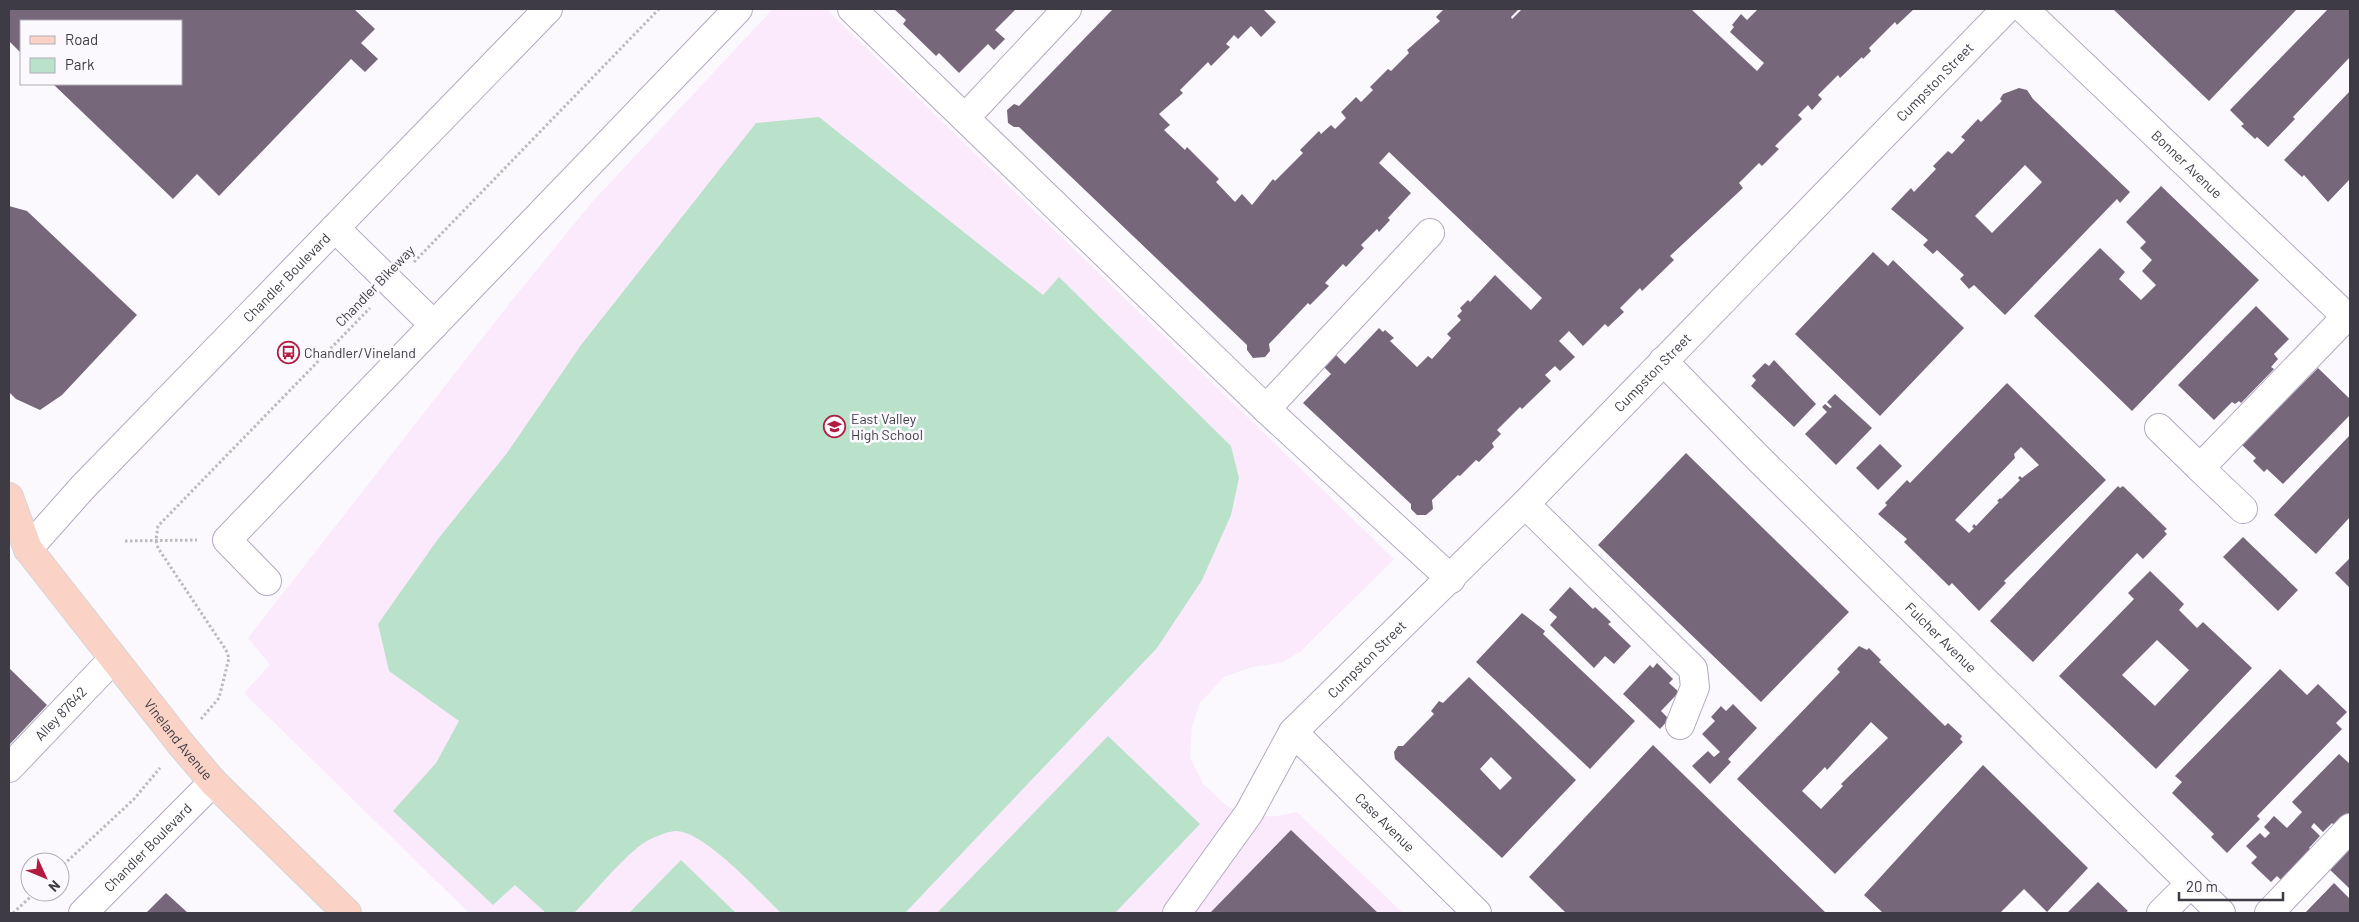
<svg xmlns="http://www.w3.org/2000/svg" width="2359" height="922" viewBox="0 0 2359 922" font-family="Barlow,sans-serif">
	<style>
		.education { fill: #faeafc }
		.green { fill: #bae2cb }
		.building { fill: #76677b; fill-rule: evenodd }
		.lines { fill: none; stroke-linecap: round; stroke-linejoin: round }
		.minor-casing { stroke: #b3a9c1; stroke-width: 30 }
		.major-casing { stroke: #d5d4d6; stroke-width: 30 }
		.path { stroke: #bcbac0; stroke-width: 3; stroke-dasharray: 2.5 2.5; stroke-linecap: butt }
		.minor { stroke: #fff; stroke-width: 28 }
		.major { stroke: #fbd3c6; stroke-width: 28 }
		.labels { text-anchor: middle; stroke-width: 5; stroke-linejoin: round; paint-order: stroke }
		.street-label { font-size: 14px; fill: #3e3b44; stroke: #fbf9fe }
		.poi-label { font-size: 14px; fill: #3e3b44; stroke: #fbf9fe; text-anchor: start }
	</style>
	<rect width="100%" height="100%" fill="#fbf9fe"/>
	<!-- education -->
	<path class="education" d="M773,9H826L1394,559L1300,652L1281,663L1252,667L1224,677L1200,703L1192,726L1190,758L1203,784L1226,805L1245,816H1277L1297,812L1403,913H469L244,693L270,665L248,638L516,295L594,200Z"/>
	<!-- green -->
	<path class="green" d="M819,117L1043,295L1059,277L1231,446L1239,478L1231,515L1202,580L1157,648L905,913H781C759,892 706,833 677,831C665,831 647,840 638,847C615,866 595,892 574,913H546L515,885L493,905L393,811L436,763L459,721L389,671L378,624L438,539L507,453L581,345L756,123Z
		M1108,736L1200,824L1115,913H937Z
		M681,860L736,913H629Z"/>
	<!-- building -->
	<path class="building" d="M9,9H354L375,29L361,43L378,59L365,72L351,59L219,196L197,174L173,199L53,84H181V21H21V53L9,41Z
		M894,9H1016L995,30L1005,39L994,50L988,44L959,73L939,53L936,56L903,24L906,20Z
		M1113,9H1263L1276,22L1261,37L1251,26L1238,39L1234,35L1226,44L1230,47L1211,66L1208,62L1180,90L1183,93L1159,114L1170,125L1164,130L1185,150L1187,147L1219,179L1216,182L1235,202L1242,194L1252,205L1273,179L1275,181L1303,153L1300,150L1319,131L1321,134L1331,125L1335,129L1346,118L1341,112L1356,97L1361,102L1373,90L1370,87L1388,69L1391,71L1409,53L1407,50L1440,21L1436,17L1444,9H1519L1511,17L1512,19L1522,9H1691L1757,71L1764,63L1730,32L1734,27L1732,25L1741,14L1747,20L1758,9H1914L1897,25L1895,22L1869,48L1871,51L1863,59L1862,57L1840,78L1838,75L1818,95L1822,99L1812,110L1808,105L1798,115L1802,119L1775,146L1779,149L1762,166L1759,163L1739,183L1743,188L1670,256L1674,260L1642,291L1640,288L1620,308L1624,312L1608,327L1605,324L1583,346L1569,331L1559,341L1575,357L1560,371L1555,366L1545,375L1551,381L1522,409L1520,407L1497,430L1501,434L1492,443L1494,447L1479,462L1476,460L1460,476L1458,475L1432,500L1433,509L1426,515H1417L1411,509V504L1303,403L1331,374L1324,367L1336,355L1345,364L1379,328L1383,332L1385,330L1394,338L1390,341L1417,367L1428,356L1432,359L1451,338L1447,334L1461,320L1457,316L1462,311L1460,308L1468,300L1470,302L1495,275L1531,310L1542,298L1389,152L1379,163L1411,193L1388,218L1390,220L1379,232L1377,229L1361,245L1364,248L1346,267L1343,264L1325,283L1329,286L1310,305L1308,303L1269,344L1270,351L1265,357L1253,358L1247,350V345L1019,127H1014L1008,123L1007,110L1014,104L1019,106Z
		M2113,9H2297L2209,101Z
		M2328,9H2350V57L2293,117L2295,119L2268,147L2257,137L2255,139L2241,126L2244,124L2230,110Z
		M2019,88L2027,90L2033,99L2130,192L2120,203L2117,199L2005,315L1974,285L1969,289L1960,279L1964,275L1937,250L1933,254L1923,245L1928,240L1891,209L1911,188L1914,192L1936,169L1933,166L1948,151L1952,154L1965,140L1961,137L1978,119L1981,122L2002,101L2000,99L2003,94ZM2025,165L2042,182L1992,233L1975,216Z
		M2350,91V179L2328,202L2304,175L2302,177L2284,160Z
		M2161,186L2259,280L2132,411L2034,316L2100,248L2125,272L2119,279L2141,300L2156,285L2142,271L2152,260L2140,248L2146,242L2126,222Z
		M9,206L27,211L137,315L62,395L40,410L16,399L9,392Z
		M1873,252L1888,266L1893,260L1964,328L1880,416L1795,334Z
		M2256,306L2289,339L2274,354L2278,359L2271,367L2274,369L2241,403L2239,401L2235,404L2232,402L2214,420L2178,385Z
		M1774,360L1816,404L1794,427L1751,386L1756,380L1752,376L1765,363L1769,366Z
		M2318,368L2350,399V415L2283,484L2267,469L2264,472L2253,461L2256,458L2242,445Z
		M2007,383L2106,480L2004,581L2006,583L1979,611L1952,583L1949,586L1904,542L1907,539L1878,514L1887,505L1885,503L1907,480L1910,483ZM2021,447L2039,465L2022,478L2020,476L2018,478L2020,480L2001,499L2000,498L1997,501L1999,502L1976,526L1974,524L1972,527L1974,528L1969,533L1955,520L2015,458L2014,454Z
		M1835,394L1872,428L1836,465L1805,434L1827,412L1822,407L1825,404L1830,408L1832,407L1827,402Z
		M2350,435V517L2316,554L2274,515Z
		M1880,444L1902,466L1878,490L1856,468Z
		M1686,453L1849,612L1761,702L1598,545Z
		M2118,486L2120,488L2123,486L2167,529L2164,531L2167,534L2143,559L2137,553L2033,662L1990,621Z
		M2243,537L2298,590L2278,611L2223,557Z
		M2350,558V588L2335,573Z
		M2150,571L2184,604L2179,610L2197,628L2203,622L2252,668L2156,769L2059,676L2134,599L2128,593ZM2157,640L2189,670L2155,706L2122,675Z
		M1570,587L1593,609L1595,607L1611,622L1608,624L1631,646L1614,664L1605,656L1594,668L1550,625L1557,617L1549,610Z
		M1522,613L1545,631L1543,634L1635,721L1590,769L1476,662Z
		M1859,646L1867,650L1869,648L1881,660L1879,662L1945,726L1948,723L1962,736L1960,739L1963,742L1835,874L1737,779L1840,672L1837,669ZM1871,722L1888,738L1841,784L1843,786L1821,809L1802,791L1825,767L1827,770Z
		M1657,663L1673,679L1669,683L1679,692L1661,711L1669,719L1660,729L1623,694L1650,665L1653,668Z
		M9,668L47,705L9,745Z
		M2280,669L2307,695L2318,684L2347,712L2336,723L2342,729L2257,816L2260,819L2227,853L2211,837L2214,834L2172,793L2182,782L2175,776Z
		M1469,677L1576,780L1502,858L1395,759L1394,752L1398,746H1403L1434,714L1431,711L1439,701L1443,703ZM1491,757L1512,778L1500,790L1480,769Z
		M1733,704L1757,728L1728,759L1731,762L1710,784L1692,766L1708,751L1714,757L1720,752L1702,734L1715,721L1711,717L1721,706L1726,711Z
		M1653,745L1826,913H1566L1529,877Z
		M2339,754L2350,764V819L2335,826L2332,823L2323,832L2314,823L2311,827L2320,836L2309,848L2311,850L2281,880L2277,876L2271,882L2251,863L2257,857L2246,846L2260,833L2265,838L2270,833L2264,827L2274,816L2287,828L2302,812L2292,802Z
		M1983,765L2088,868L2047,912L2024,889L2000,913H1883L1864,895Z
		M1291,830L1378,913H1210Z
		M2350,837V889L2324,864Z
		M2098,882L2128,911L2125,913H2067Z
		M2334,883L2350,899V913H2305Z
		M166,893L188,913H146Z"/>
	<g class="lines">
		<defs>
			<g id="minor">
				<path d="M852,9L1266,409L1451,579"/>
				<path id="s1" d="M2024,9L2350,320"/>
				<path d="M965,118L1067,9"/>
				<path d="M335,228L434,325"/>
				<path id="s2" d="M1663,361L1759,459L2221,913"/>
				<path d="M1266,409L1430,233"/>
				<path d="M2159,428L2200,468"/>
				<path d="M1525,504L1693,669L1695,687L1680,725"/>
				<path d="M2243,509L2200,468L2347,316"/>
				<path id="s3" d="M28,549L83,487L548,9"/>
				<path d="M267,581L227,540L738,9"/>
				<path id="s4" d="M1293,732L1477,913"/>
				<path id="s5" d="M9,768L113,659"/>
				<path id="s6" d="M83,913L213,782"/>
				<path id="s7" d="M1177,913L1249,813L1293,732L1525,504L2006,9"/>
				<path d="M2161,913L2190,884"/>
				<path d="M2269,913L2350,828"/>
			</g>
			<g id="major">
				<path id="s8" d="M9,497L28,549L180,743L213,782L347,913"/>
			</g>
		</defs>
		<!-- minor casing -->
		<use href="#minor" class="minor-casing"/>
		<!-- major casing -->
		<use href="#major" class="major-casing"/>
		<!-- path -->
		<path class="path" d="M414,262L659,9
			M125,541L197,540
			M201,719L219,698L229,658L226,650L158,548L156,540L158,526L370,308
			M60,868L134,799L160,768
			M13,913L36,892"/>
		<!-- minor -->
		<use href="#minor" class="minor"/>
		<!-- major -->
		<use href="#major" class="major"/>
	</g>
	<!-- icons -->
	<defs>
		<symbol id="bus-ring" viewBox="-11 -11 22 22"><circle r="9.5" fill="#fbf9fe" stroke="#b01d41" stroke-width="1.5"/><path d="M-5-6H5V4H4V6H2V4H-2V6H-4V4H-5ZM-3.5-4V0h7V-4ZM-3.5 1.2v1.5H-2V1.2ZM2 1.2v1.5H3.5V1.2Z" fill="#b01d41"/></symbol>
		<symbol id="school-ring" viewBox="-11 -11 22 22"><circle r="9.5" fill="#fbf9fe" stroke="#b01d41" stroke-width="1.5"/><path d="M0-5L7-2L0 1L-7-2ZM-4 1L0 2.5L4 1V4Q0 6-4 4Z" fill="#b01d41"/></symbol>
	</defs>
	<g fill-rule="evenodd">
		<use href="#bus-ring" x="276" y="340" width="25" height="25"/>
		<use href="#school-ring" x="822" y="414" width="25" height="25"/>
	</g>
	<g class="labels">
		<!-- street labels -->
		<g class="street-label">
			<text dy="5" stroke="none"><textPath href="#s7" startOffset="1129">Cumpston Street</textPath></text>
			<text dy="5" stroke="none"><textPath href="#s1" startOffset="225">Bonner Avenue</textPath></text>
			<text dy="5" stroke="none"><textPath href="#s3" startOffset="375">Chandler Boulevard</textPath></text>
			<text transform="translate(375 286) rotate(-46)" y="5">Chandler Bikeway</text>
			<text dy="5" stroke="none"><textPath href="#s7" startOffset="724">Cumpston Street</textPath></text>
			<text dy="5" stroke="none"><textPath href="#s2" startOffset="392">Fulcher Avenue</textPath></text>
			<text dy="5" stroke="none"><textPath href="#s7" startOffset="319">Cumpston Street</textPath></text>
			<text dy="5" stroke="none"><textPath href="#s5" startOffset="75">Alley 87642</textPath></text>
			<text dy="5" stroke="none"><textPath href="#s8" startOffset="298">Vineland Avenue</textPath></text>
			<text dy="5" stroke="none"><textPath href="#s4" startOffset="129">Case Avenue</textPath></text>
			<text dy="5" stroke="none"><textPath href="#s6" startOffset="92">Chandler Boulevard</textPath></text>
		</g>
		<!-- poi labels -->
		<g class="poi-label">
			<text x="304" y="358">Chandler/Vineland</text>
			<text x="851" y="424">East Valley<tspan x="851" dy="16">High School</tspan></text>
		</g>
	</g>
	<!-- border -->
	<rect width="2359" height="922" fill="none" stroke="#3e3b44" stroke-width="20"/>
	<!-- legend -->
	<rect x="20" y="20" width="162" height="65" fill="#fbf9fe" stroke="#afadb4"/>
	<rect x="30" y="36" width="25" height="8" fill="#fbd3c6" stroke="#afadb4"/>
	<text x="65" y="45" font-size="15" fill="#3e3b44">Road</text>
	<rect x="30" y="58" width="25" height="15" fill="#bae2cb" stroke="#afadb4"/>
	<text x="65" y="70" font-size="15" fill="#3e3b44">Park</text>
	<!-- north arrow -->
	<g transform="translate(45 877) rotate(134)"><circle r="24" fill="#fbf9fe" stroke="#afadb4"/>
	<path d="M0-4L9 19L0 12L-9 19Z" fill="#b01d41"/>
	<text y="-8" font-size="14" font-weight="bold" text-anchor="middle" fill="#3e3b44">N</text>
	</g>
	<!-- scale -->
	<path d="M2179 892v8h104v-8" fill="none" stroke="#3e3b44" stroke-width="2.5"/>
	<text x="2186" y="892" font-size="15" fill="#3e3b44" stroke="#fbf9fe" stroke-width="4" paint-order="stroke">20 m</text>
</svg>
